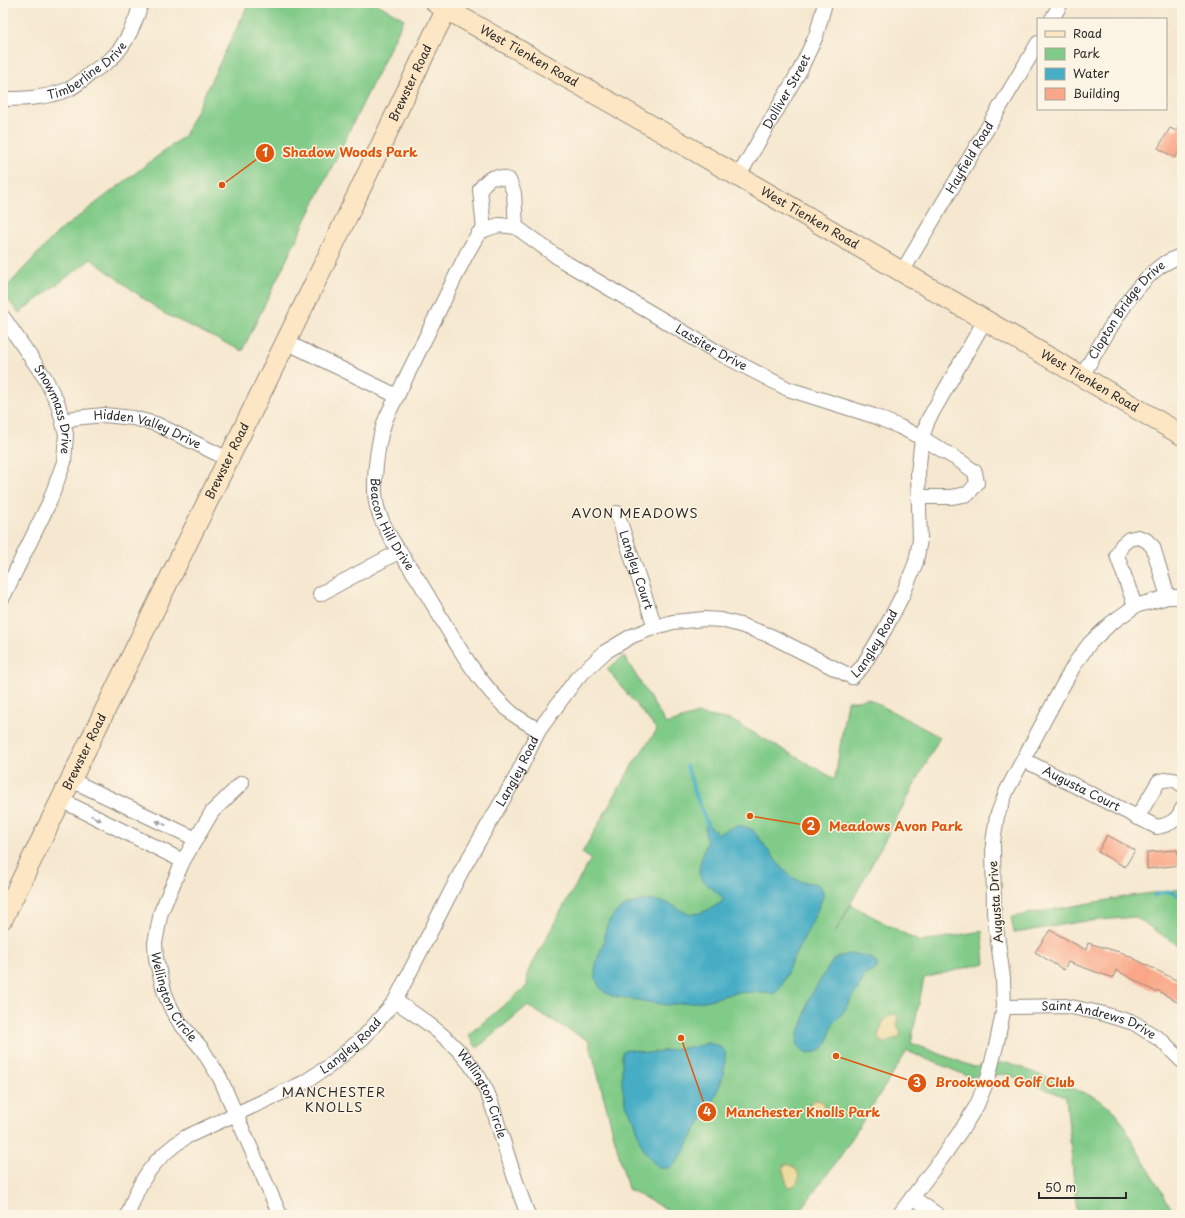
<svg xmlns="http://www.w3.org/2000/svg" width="1185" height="1218" viewBox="0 0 1185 1218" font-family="'Playpen Sans',sans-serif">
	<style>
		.green { fill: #81cb88; stroke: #567b5a }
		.sand { fill: #eeda9e; stroke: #8c8264 }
		.water { fill: #46adc5; stroke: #386c78 }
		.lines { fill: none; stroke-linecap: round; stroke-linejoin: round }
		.stream { stroke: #46adc5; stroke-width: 3.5 }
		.building { fill: #f9a788 }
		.street-casing { stroke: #908a7e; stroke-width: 16 }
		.secondary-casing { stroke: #908a7e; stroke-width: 22 }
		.street { stroke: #fff; stroke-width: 14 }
		.secondary { stroke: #fce6c4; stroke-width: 20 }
		.oneway { fill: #a0a0a0 }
		.labels { text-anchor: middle; stroke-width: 3; stroke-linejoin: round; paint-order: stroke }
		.street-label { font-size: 12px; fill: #2b2b2b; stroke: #fcf5e5 }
		.neighbourhood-label { font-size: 13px; letter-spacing: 1px; fill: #2b2b2b; stroke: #fcf5e5 }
		.leader { fill: none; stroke: #df570e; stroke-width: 1.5 }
		.callout-dot { fill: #df570e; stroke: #fcf5e5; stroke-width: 1.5 }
		.mark-label { font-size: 12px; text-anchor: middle; font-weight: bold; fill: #fff }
		.callout-label { font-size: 13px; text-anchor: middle; font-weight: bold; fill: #df570e; stroke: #fcf5e5; stroke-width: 3; stroke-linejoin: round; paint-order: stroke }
	</style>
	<rect width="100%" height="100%" fill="#fcf5e5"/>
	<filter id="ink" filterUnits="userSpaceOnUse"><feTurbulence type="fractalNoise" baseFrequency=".025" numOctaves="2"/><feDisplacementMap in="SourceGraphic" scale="8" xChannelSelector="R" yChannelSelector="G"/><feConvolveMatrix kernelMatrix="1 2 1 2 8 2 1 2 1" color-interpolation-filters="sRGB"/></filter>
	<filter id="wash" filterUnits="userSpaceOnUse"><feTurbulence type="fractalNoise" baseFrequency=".012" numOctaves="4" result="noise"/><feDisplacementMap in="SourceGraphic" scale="16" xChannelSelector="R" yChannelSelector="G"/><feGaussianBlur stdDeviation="0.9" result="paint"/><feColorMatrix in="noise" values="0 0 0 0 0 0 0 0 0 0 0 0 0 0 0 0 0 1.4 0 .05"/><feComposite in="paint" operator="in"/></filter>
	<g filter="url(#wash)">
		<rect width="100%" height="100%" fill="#f6e8d0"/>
		<!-- green -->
		<path class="green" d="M249,3H376L404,19L242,351L163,313L91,259L19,313L3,294V291L57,233L184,136Z
			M624,656L666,724L698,714L731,720L835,779L847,701H857L867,698L940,737L835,933L851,905L920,942L982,931L985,963L924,978L911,1043L974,1067L1008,1062L1094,1097L1116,1112L1175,1215H1077L1066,1097L1006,1074L970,1077L907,1051L842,1154L797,1215H677L628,1189L589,1041L527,1006L477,1048L468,1035L527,986L528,972L558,916L591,859L582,853L634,762L657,730L607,669Z
			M1182,889V948L1135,917L1079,922L1014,933L1011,917L1130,896Z"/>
		<!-- sand -->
		<path class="sand" d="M892,1014L897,1015L898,1019L897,1025L901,1033L898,1038C889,1038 884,1050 878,1036L884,1020Z
			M810 1107a7 7 0 1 1 14 0a7 7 0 1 1-14 0Z
			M785,1164C800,1165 804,1184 790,1187L787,1185L783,1170Z"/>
		<!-- water -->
		<path class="water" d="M737,825L746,827L753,830L778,863L791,877L803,882L814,883L820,886L823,891V897L811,924L792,961L781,987L777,992L772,994L753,992L734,993L705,1001L666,1005L612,996C600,991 595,983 595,970C596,961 600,952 603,944C605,937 605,929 608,923C619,902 646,897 667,903C676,905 683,914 692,914C702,914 715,907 723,901V898C696,873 694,882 706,844C708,838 703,832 706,826L711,827L718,834Z
			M848,954C860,954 868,955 877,963V969L865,975L861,984L841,1015L834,1022L831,1030L828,1041L822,1049L817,1052L807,1053L801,1050L797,1044L798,1035L804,1019L808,1001L814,990L834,959Z
			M708,1043L719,1046L725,1051C729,1087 698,1121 684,1152L677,1162L670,1168H660L653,1162L644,1150L639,1139L635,1122L625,1102L622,1084V1052L626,1049L648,1053L697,1046Z"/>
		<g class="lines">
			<!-- stream -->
			<path class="stream" d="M687,766L695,793L708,826
				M1154,896C1163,891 1167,889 1177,895L1182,894"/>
		</g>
		<g id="blocks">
			<!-- building -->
			<path class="building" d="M1182,121V146L1175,158L1158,148L1170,128L1176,131Z
				M1107,835L1135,850L1125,867L1098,852Z
				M1177,850L1180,865L1147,869V852Z
				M1050,930L1086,950L1088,943L1123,953L1182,983V1005L1157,990L1156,992L1116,970L1113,978L1068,962L1064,970L1035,952Z"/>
		</g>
	</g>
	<g filter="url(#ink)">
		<use href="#blocks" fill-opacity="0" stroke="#908a7e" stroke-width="1"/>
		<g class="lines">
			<defs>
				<g id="street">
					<path d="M1052,19L1061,3"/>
					<path id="s1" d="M3,99C25,99 48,98 69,89C77,85 85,78 91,73C98,68 105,64 111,59C126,45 136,22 141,3"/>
					<path id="s2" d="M738,177L800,70L816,36L825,3"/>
					<path d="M484,230L480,189C490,176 493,175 509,180L514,193L516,227"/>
					<path id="s3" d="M902,272L1038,43"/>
					<path id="s4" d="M3,317L45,378L58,404L66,434L64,462L49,503L3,597"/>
					<path id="s5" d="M286,342L397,396C393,405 387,414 384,424C377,445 372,486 377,507C385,534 404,558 419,581C447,626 472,679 513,714C521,720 530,725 539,730"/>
					<path id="s6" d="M1082,376C1101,344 1128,291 1158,268C1165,262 1174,259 1182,255"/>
					<path id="s7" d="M397,396L466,255L478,234L484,230L499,225L516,227L563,261L719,353L788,389L874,416L900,427L922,438L960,461L975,472L977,483L968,494L951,497H918"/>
					<path id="s8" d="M63,423L74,418L104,415L133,418L156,424L228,459"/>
					<path id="s9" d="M617,513L655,627"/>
					<path d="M320,594L400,551"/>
					<path d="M1135,606L1117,555L1122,545L1129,539L1138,537L1146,540L1153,547L1168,597"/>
					<path id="s10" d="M1024,760L1157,827C1168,825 1178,821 1182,809"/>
					<path d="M71,780L196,839"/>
					<path id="s11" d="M242,783L212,812L183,861L161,912L155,943L156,959L165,994L172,1010L180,1023L202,1049L220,1078L280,1215"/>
					<path d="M61,800L183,861"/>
					<path d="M1137,818L1159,781C1168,779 1175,778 1182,785"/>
					<path id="s12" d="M395,1001C431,1024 467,1050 486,1090C492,1102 495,1115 499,1128C508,1157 517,1187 528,1215"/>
					<path id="s13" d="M1004,1007L1066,1006L1100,1013L1134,1023L1162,1041L1182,1061"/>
					<path d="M912,1197L938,1215"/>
					<path id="s14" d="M128,1215C139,1179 155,1157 186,1137L303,1083L328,1067L364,1037L395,1001L462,870L516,777L539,730L577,678L605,652L632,636L655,627L673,622L705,619L721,620L740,625L771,636L852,677L862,667L885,629L903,594L916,562L920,540L918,473L922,438L928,420L985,320"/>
					<path d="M899,1215L944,1155L964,1126L977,1105L988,1078L997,1042L1004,1007L1003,978L994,913L993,842L997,816L1007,790L1062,687L1076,662L1090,643L1110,624L1135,606L1168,597H1182"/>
				</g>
				<g id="secondary">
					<path id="s15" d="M436,3L657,129L1182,435"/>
					<path id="s16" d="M3,918L333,246L434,34L450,3"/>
				</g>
			</defs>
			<!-- street casing -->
			<use href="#street" class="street-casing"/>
			<!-- secondary casing -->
			<use href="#secondary" class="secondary-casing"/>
			<!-- street -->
			<use href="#street" class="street"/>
			<!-- secondary -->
			<use href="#secondary" class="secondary"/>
		</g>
		<!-- one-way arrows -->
		<defs><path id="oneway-solid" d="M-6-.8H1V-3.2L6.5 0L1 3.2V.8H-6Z"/></defs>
		<g class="oneway">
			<use href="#oneway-solid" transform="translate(96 818) rotate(27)"/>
			<use href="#oneway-solid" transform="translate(161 823) rotate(-155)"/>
		</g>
	</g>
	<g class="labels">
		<!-- street labels -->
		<g class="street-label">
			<text dy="4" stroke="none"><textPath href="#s15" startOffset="107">West Tienken Road</textPath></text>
			<text dy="4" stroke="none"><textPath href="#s1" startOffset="92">Timberline Drive</textPath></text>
			<text dy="4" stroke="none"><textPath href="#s16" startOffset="929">Brewster Road</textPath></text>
			<text dy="4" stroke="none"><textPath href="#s2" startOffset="98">Dolliver Street</textPath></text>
			<text dy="4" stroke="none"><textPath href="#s3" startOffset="133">Hayfield Road</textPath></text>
			<text dy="4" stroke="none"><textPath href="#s15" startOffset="431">West Tienken Road</textPath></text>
			<text dy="4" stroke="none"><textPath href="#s6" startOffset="80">Clopton Bridge Drive</textPath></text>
			<text dy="4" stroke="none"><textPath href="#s7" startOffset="451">Lassiter Drive</textPath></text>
			<text dy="4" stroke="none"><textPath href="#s15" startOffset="755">West Tienken Road</textPath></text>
			<text dy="4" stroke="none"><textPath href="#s4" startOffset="107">Snowmass Drive</textPath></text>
			<text dy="4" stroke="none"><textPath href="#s8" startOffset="88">Hidden Valley Drive</textPath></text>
			<text dy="4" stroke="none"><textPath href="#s16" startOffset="509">Brewster Road</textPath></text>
			<text dy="4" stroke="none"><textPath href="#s5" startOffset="259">Beacon Hill Drive</textPath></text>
			<text dy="4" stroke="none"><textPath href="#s9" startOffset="60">Langley Court</textPath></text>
			<text dy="4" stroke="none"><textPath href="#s14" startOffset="1069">Langley Road</textPath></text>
			<text dy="4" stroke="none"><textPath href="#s16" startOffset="185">Brewster Road</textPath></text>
			<text dy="4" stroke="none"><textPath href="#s14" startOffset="613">Langley Road</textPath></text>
			<text dy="4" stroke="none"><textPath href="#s10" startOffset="64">Augusta Court</textPath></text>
			<text transform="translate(996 902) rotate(-94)" y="4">Augusta Drive</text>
			<text dy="4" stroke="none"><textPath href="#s11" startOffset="244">Wellington Circle</textPath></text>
			<text dy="4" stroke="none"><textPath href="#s13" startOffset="97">Saint Andrews Drive</textPath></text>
			<text dy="4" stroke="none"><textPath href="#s14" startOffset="289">Langley Road</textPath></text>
			<text dy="4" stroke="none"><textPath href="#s12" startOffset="131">Wellington Circle</textPath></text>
		</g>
		<!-- neighbourhood labels -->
		<g class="neighbourhood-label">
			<text x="635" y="518">AVON MEADOWS</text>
			<text x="334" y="1097">MANCHESTER<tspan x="334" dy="15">KNOLLS</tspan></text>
		</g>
	</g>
	<!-- callouts -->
	<path class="leader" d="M222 185L265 153M750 816L811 826M836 1056L917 1083M681 1038L707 1112"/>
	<g class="callout-dot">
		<circle cx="222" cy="185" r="4"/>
		<circle cx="750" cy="816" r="4"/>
		<circle cx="836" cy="1056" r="4"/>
		<circle cx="681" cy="1038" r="4"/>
		<circle cx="265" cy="153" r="10"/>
		<circle cx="811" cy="826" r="10"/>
		<circle cx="917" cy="1083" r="10"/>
		<circle cx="707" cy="1112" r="10"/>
	</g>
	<g class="mark-label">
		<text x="265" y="157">1</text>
		<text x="811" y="830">2</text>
		<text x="917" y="1087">3</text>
		<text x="707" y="1116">4</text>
	</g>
	<g class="callout-label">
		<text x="350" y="157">Shadow Woods Park</text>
		<text x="896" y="831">Meadows Avon Park</text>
		<text x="1005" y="1087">Brookwood Golf Club</text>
		<text x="803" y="1117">Manchester Knolls Park</text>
	</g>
	<!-- margin -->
	<rect width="1185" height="1218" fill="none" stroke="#fcf5e5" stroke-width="16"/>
	<!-- legend -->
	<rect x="1037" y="18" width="130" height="92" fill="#fcf5e5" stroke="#a8a49b"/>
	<rect x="1045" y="31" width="20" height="6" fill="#fce6c4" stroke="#a8a49b"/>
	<text x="1073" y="38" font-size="12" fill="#2b2b2b">Road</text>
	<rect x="1045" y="48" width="20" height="12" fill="#81cb88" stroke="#a8a49b"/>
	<text x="1073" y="58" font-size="12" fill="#2b2b2b">Park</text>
	<rect x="1045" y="68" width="20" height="12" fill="#46adc5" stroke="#a8a49b"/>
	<text x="1073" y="78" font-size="12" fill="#2b2b2b">Water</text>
	<rect x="1045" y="88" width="20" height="12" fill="#f9a788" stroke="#a8a49b"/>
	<text x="1073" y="98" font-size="12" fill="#2b2b2b">Building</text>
	<!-- scale -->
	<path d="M1039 1192v6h87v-6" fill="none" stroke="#2b2b2b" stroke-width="2"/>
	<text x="1045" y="1192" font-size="12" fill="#2b2b2b" stroke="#fcf5e5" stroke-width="3" paint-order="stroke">50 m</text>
</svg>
